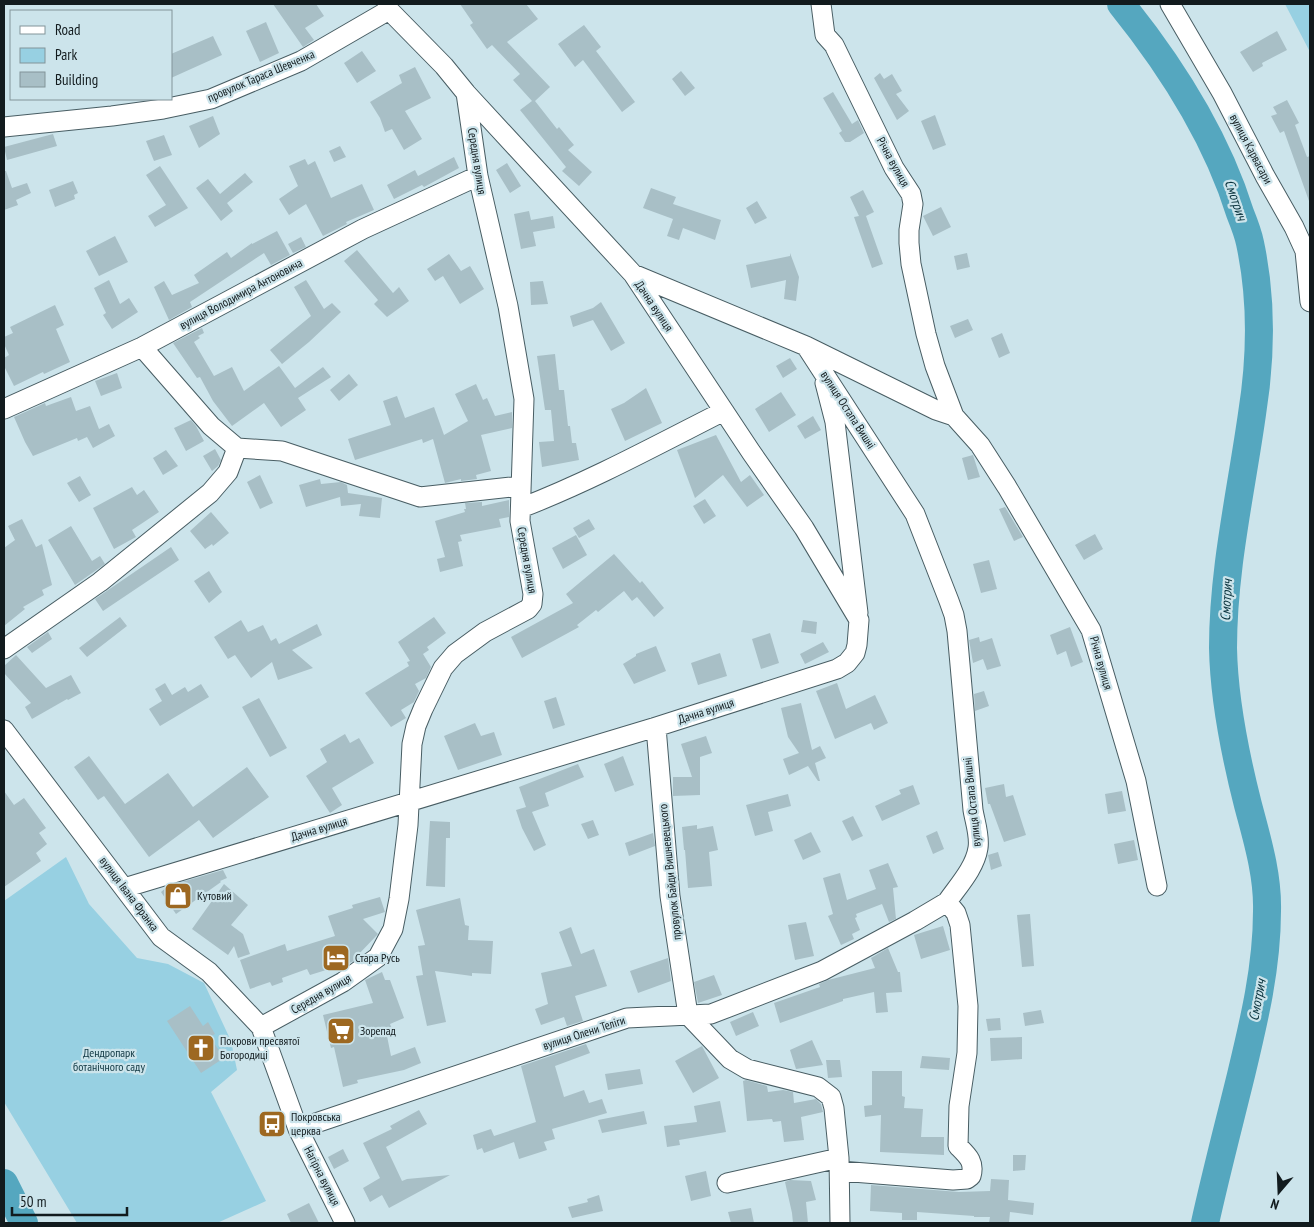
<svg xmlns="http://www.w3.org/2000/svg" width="1314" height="1227" viewBox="0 0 1314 1227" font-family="'PT Sans Narrow',sans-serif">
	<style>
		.green { fill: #97d0e2 }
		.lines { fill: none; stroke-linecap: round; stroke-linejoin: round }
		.river { stroke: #55a7bf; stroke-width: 28 }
		.building { fill: #a8bfc6 }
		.minor-casing { stroke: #485d63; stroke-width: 21 }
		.minor { stroke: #fff; stroke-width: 19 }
		.labels { text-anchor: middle; stroke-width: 4.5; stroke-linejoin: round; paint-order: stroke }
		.street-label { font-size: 12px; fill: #121b1e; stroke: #cce4eb }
		.poi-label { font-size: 12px; fill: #121b1e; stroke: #cce4eb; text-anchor: start }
		.park-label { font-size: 12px; fill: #0e3540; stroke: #cce4eb }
		.water-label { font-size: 14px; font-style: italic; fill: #07303a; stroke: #cce4eb }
	</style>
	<rect width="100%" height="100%" fill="#cce4eb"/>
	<!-- green -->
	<path class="green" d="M1285,4H1310V52Z
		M66,857L89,904L137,958L168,964L204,983L231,1041L237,1070L211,1092L266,1201L217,1223H77L4,1102V901Z"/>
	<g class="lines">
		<!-- river -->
		<path class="river" d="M1121,4C1171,66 1216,136 1240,213C1244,223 1248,233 1250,243C1262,299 1261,358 1252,414C1241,492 1223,569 1223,648C1224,701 1235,754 1248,805C1257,839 1268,875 1267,911C1267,967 1254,1021 1241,1075C1229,1124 1216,1173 1205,1223
			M4,1183L24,1223"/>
	</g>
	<!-- building -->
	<path class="building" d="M273,4H316L324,16L305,28L314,40L303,47Z
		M460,4H526L538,19L507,42L550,87L535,101L557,129L559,127L574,145L568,150L592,172L579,186L562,171L566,167L520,110L532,101L513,80L520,74L492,45L487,49L470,25L473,23Z
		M266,22L279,53L260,62L246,31Z
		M584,25L601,47L596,51L635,102L622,112L583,60L575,67L558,44Z
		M1277,31L1287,50L1262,63L1263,66L1253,72L1240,52Z
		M213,36L222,55L171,78V54Z
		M362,51L376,71L357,83L344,63Z
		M415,67L431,98L405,111L422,139L404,150L392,129L385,132L380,118L370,102L402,83L399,75Z
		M681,71L695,88L685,96L672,79Z
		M880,73L884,79L892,74L902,91L896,94L909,111L897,120L874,78Z
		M833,92L852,124L858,120L864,133L850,142H845L839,133L842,131L823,98Z
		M1287,100L1299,123L1295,125L1307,157L1310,156V200L1309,201L1284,131L1280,133L1271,116L1277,114L1273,107Z
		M935,115L946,145L933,150L921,121Z
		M213,116L220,134L199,148L189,126Z
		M53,134L57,146L7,160L4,147Z
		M164,135L172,155L154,161L146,141Z
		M340,146L346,157L334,162L329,151Z
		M454,157L459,168L424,187L422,185L394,199L387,185L415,170L418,176Z
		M305,159L308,165L315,161L331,198L362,184L374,210L346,222L347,224L323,236L306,204L289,215L279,199L298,186L289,166Z
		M507,163L521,186L510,193L496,170Z
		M160,166L188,208L155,227L148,216L166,205L146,175Z
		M4,171H6L12,188L27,183L31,193L16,200L18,205L4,210Z
		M245,173L253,182L227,203L233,211L221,221L196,188L208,179L220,194Z
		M73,181L78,193L74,195L75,199L55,207L49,190Z
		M651,188L676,197L673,204L721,220L715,240L683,228L679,240L667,236L673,219L643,208Z
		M863,190L874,212L866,216L883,264L872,268L854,217L859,216L850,197Z
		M757,201L767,218L755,224L746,208Z
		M941,207L951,227L933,236L923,216Z
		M529,211L531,220L553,216L555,228L533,232L536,246L521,249L514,214Z
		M277,231L290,255L271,265L264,253L190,302L192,307L169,320L154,287L164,281L172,295L199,283L194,275L227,252L231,258L252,243V244Z
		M115,236L128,262L99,276L86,251Z
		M301,237L306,247L293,253L288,244Z
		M357,250L393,293L399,287L409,301L387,317L374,304L378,300L344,261Z
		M790,253L799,277L796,301L784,299L786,280L751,288L746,265L790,256Z
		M967,253L970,267L957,270L954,256Z
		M449,254L461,271L470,266L484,289L460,304L443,276L435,281L427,269Z
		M109,280L120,304L129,298L138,312L112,329L103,315L106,313L94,288Z
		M306,280L324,309L332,303L341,312L309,342L282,364L270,350L311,316L294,287Z
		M543,281L548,304L531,305L530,282Z
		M601,302L625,343L611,351L593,320L573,327L570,316L593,308Z
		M55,305L64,325L56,329L70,362L44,374L43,372L14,386L4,366V358L9,355L4,344V337L13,333L10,327Z
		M968,319L973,330L955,338L950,326Z
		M202,328L204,333L198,336L200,338L194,342L214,376L232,367L244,391L279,366L295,388L323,367L331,377L298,398L306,410L281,427L264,403L232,426L213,401L200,377L197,378L173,343Z
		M1002,333L1010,353L999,358L991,338Z
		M555,354L559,390H564L568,426H570L572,443H576L579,460L542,467L539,442L554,441L551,410H545L537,356Z
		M790,358L797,369L783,378L776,366Z
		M117,373L122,388L101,396L95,381Z
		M349,374L358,385L339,401L330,390Z
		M476,384L483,400L487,398L495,416L512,412V428L481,435L491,471L476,475L477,479L461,481V479L445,483L433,439L423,443L422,439L355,460L348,439L391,425L383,401L397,396L405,418L434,407L444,435L468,421L455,394Z
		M646,388L662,423L625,441L611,409L624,403Z
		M781,392L796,415L769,432L755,409Z
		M71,397L76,411L90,406L99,429L109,424L115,436L93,448L87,437L78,441L77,438L33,456L25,442L14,417L45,403L46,406Z
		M813,416L821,430L805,439L797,426Z
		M191,420L196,426L204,441L186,451L174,428Z
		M716,435L741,482L750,475L764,495L747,507L723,475L695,498L677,450Z
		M215,449L221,460L218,466L212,471L203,456Z
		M166,450L178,466L163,475L153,458Z
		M973,455L980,477L968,480L962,458Z
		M260,475L273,503L260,509L247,482Z
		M80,476L91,495L79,502L67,483Z
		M320,479L321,484L341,482L347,485L348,493L382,498L380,518L359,516L361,504L341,506L340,497L306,507L299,485Z
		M132,487L137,495L144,490L159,512L132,530L136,537L114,549L93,508Z
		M705,499L716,516L704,524L693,506Z
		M509,500V517L499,519L501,527L460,535L462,541L458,542L463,566L440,572L437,559L445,557L435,521L465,512L464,509H466L465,503L482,502V506Z
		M1005,507L1023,537L1014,541L999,509Z
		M211,512L229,533L213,546L212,544L205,549L190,531Z
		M22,519L36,547L42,544L52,585L42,590L44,595L23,607L25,609L4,626V548L15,540L8,526Z
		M589,519L595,529L579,538L573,528Z
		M71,526L92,561L100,556L105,564L75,585L48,540Z
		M1095,534L1103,549L1084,560L1075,545Z
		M576,535L587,555L563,569L552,548Z
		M171,547L179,560L103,611L95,599Z
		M614,554L640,583L642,581L664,608L654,617L637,597L632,601L624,591L598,612L596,610L577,625L579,627L522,658L511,637L573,603L566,594Z
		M989,560L997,589L981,593L973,564Z
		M209,571L222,592L209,603L194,581Z
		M120,617L127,626L87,657L79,648Z
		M434,617L446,633L427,647L429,650L423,654L431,667L426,678L415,684L419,691L414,702L401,710L406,718L391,727L365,693L409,666L407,662L410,661L398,642Z
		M241,620L248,632L263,625L271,641L276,638L279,644L317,624L322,635L292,650L313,668L278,680L272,662L251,678L235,655L228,659L214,637Z
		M803,620L817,622L816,634L801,632Z
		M1070,627L1083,662L1071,667L1066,651L1057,655L1050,635Z
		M48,632L52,639L32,653L27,647Z
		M770,633L779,663L761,669L752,639Z
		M979,637L980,642L992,638L1001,666L987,670L983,659L973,663L969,640Z
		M823,642L829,652L805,664L800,654Z
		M656,646L666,671L634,684L623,664L636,656V654Z
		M720,653L727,676L698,685L691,663Z
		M16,655L46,688L71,675L81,693L68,700L67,699L32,719L25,707L31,703L4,673V666Z
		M165,683L172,695L185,687L188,692L201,684L209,697L160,726L149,709L162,701L155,689Z
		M837,683L846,709L875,695L888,723L874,730L871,723L835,739L816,691Z
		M984,691L989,706L975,711L974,694Z
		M556,697L565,725L553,729L544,701Z
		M259,698L287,748L270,757L242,707Z
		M801,703L812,750L820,746L826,758L815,763L820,781H818L808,766L789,775L783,759L799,753L788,737L781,708Z
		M475,723L481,736L494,732L502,755L458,770L444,736Z
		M345,734L350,743L359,738L374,763L332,788L342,805L330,813L306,776L327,762L320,749Z
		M706,736L712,753L700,757V795L673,796V777H692L681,744Z
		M89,756L125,804L168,773L193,807L247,767L269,797L213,838L199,820L149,857L104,796L98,800L74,767Z
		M623,756L634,785L615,792L604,764Z
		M578,764L584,777L545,793L549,806L532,812L546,845L534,851L522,828L516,810L526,807L519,787Z
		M1004,784L1006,797L1013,795L1026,835L1004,842L990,804H988L985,788Z
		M913,785L920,804L882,821L875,806L901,794L899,790Z
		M4,791L14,805L24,798L46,828L39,833L47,844L36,853L41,861L4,887Z
		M1122,791L1126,811L1108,814L1105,794Z
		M788,794L791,806L768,812L773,831L755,836L746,805Z
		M853,816L863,836L852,841L842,821Z
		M593,820L599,835L588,839L581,824Z
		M430,821L450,822V838H446L445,887L426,886Z
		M697,825V829L713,826L718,850L709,852L712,886L688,888L685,850H684L682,827Z
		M937,831L944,849L933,854L926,836Z
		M811,832L821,852L803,860L794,840Z
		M653,833L655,846L629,856L625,843Z
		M1134,840L1138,860L1118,864L1114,844Z
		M998,852L1002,866L991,870L988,855Z
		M888,863L898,887L893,888L896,919L889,922L882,904L856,914L857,917L855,918L860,930L852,934L854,939L841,945L828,916L833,914L823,878L840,873L847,900L876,889L869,870Z
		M223,870L227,878L220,881L221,882L176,914L161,892L168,886Z
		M224,884L248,905L231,925L243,934L250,954L238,958L234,946L228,955L192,929Z
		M380,897L385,912L363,919L378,934L358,955V957L352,962L310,975L307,969L282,978L283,982L272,986L270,982L250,989L240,960L285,944L287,951L335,936L328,916L353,908L352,905Z
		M460,898L465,925L469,926L468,940L493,941L491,974L472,973V976L435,971L446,1022L427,1026L416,976L423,975L418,946L425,945L416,910Z
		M1030,914L1034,966L1022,967L1017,915Z
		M806,922L814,956L795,960L788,925Z
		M943,926L950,950L921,959L914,935Z
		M571,927L581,954L594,949L607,986L575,996L583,1021L567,1026L564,1017L541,1025L535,1009L548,1004L541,973L572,966L559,932Z
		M888,948L898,972H900L902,992L886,993L888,1012L876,1013L874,992L843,999V1001L780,1023L774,1003L820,987L819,984L828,980L875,968L871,958Z
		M668,958L671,981L638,993L630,971Z
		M382,972L385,980H390L404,1018L390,1024L392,1029L386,1031L391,1056L415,1047L421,1063L404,1070L357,1080L358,1083L343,1087L334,1047L331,1048L323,1015L373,1003L365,980Z
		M714,975L722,995L698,1003L694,982Z
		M190,1006L203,1026L208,1022L215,1034L210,1037L224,1058L201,1073L167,1021Z
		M1041,1010L1044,1023L1025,1026L1023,1013Z
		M753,1012L759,1026L736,1036L730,1022Z
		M1000,1018L1001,1030L988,1031L986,1019Z
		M1022,1037V1059L991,1061L990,1038Z
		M812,1040L823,1065L796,1069L790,1050Z
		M586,1044L590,1053L555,1066L564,1097L584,1090L589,1103L602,1099L607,1113L552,1129L555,1139L544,1142L547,1150L519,1159L514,1142L484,1153L482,1148L477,1150L473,1135L491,1129L494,1136L536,1122L521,1066Z
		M702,1046L719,1078L693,1093L675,1061Z
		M922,1056L950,1058L949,1070L920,1068Z
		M826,1060H840L842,1077L828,1078Z
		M640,1069L643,1084L608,1090L605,1074Z
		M872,1071H902V1096L905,1097L904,1108L923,1109L921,1137H944V1155L880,1152L881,1115L865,1117L864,1106L872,1105Z
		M746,1080L767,1086L768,1092L783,1090L793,1092L794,1103L816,1099L821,1104L823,1112L801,1117L804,1140L784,1142L781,1121L773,1122L772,1119L747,1121L743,1081Z
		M720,1101L726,1132L679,1140L680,1145L667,1147L664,1126L697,1122L694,1106Z
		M419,1110L427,1124L386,1147L402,1181L407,1179L450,1175L389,1208L382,1195L370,1202L363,1188L380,1178L363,1143L392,1129L390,1126Z
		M644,1111L647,1124L602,1133L598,1120Z
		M343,1149L349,1161L334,1169L328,1157Z
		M1013,1155H1026L1025,1170L1013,1171Z
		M706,1171L711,1196L691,1201L685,1176Z
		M991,1179L1009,1180L1008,1200L1034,1203L1033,1215L1010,1212L1009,1223H989L990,1217H974V1216L917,1212V1220H902V1213L870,1211L871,1185L959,1192L990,1191Z
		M790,1180L811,1181L816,1200L806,1202L808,1223H793L792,1213L785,1182Z
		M599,1195L603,1211L572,1218L568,1207L588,1202L587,1199Z
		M309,1203L319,1223H291L287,1214Z
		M751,1208L754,1223H731L728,1212Z"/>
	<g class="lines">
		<defs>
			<path id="minor" d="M821,4L825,35L834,45L894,168L911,194L913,204L909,230V243L911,264L926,334L935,366L954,416L980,445L1007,487L1091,630L1136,781L1157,886
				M1170,4L1222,93L1265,176L1294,227L1305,251L1310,302
				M4,127L112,116L163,109L211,99L301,61L389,10
				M633,274L806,346L936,410L954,416
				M806,346L915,514L949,601L954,615L957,631L973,810C975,822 980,836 978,848C975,868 958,886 947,902L956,913L960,925L968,1006L967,1053L959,1106L958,1146C968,1156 975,1162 971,1176L967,1179L953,1180L840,1171
				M142,347L211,426L237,448L282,451L420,497L520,486
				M825,383L835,422L858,613
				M4,409L142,347L363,229L478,176
				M521,508C591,481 657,445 724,411
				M4,649L100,582L210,493L228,472L237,448
				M656,727L670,896L688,1015L730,1059L747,1069L818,1087L831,1097L834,1108L839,1158L840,1223
				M4,730L161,937L209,972L261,1027L298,1129L345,1223
				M124,888L656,727L837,669L847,663L855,653L857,645L859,620L804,528L751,452L633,274L466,93L444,66L389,10L387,4
				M261,1027L343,982L378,957L393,929L399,899L408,825L412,744L416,726L423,709L443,668L455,654L485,632L528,609L532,604L533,594L520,521L524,399L508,306L478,176L466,93
				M298,1129L627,1018L711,1014L822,971L915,921L947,902
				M727,1183L839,1158"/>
		</defs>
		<!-- minor casing -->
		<use href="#minor" class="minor-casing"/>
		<!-- minor -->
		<use href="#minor" class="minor"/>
	</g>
	<!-- icons -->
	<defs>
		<symbol id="shop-square" viewBox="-11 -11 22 22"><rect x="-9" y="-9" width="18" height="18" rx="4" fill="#9d6821" stroke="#cce4eb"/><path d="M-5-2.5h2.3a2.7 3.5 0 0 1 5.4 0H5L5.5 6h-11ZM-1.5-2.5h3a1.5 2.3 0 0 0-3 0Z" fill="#fff"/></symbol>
		<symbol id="hotel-square" viewBox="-11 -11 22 22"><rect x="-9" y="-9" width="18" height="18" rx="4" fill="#9d6821" stroke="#cce4eb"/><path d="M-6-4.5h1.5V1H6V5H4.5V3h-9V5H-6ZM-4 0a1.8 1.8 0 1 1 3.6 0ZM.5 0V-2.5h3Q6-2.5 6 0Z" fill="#fff"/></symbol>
		<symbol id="supermarket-square" viewBox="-11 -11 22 22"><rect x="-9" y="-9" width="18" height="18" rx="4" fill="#9d6821" stroke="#cce4eb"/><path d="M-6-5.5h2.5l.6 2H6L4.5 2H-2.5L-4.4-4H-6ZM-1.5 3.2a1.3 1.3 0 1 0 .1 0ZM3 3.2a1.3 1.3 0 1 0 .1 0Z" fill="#fff"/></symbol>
		<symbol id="church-square" viewBox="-11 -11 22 22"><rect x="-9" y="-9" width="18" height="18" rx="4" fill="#9d6821" stroke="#cce4eb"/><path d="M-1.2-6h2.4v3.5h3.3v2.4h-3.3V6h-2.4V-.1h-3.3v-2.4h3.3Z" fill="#fff"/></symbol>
		<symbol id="bus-square" viewBox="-11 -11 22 22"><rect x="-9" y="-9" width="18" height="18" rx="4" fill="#9d6821" stroke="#cce4eb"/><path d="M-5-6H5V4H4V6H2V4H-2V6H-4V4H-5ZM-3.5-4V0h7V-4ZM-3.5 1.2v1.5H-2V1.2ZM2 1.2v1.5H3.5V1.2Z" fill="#fff"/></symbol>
	</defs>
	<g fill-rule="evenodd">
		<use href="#shop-square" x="162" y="880" width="32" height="32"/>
		<use href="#hotel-square" x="320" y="942" width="32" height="32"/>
		<use href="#supermarket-square" x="325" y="1015" width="32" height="32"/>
		<use href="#church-square" x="185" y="1032" width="32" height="32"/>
		<use href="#bus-square" x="256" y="1108" width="32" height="32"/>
	</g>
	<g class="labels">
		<!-- street labels -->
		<g class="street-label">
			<text transform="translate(261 76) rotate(-23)" y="4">провулок Тараса Шевченка</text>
			<text transform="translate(1251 149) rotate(62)" y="4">вулиця Карвасари</text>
			<text transform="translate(477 161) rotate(81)" y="4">Середня вулиця</text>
			<text transform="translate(893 162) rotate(61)" y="4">Річна вулиця</text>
			<text transform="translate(241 294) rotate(-28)" y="4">вулиця Володимира Антоновича</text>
			<text transform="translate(654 306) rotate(56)" y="4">Дачна вулиця</text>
			<text transform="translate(848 410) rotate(57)" y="4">вулиця Остапа Вишні</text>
			<text transform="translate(527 560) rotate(80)" y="4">Середня вулиця</text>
			<text transform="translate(1101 663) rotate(74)" y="4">Річна вулиця</text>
			<text transform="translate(706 711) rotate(-18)" y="4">Дачна вулиця</text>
			<text transform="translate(972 802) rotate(-96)" y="4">вулиця Остапа Вишні</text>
			<text transform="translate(319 829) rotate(-17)" y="4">Дачна вулиця</text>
			<text transform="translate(670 872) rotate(-96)" y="4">провулок Байди Вишневецького</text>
			<text transform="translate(129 894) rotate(53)" y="4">вулиця Івана Франка</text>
			<text transform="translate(321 994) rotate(-30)" y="4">Середня вулиця</text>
			<text transform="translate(584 1033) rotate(-18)" y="4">вулиця Олени Теліги</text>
			<text transform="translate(322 1176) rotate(63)" y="4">Нагірна вулиця</text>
		</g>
		<!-- poi labels -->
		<g class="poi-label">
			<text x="197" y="900">Кутовий</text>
			<text x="355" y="962">Стара Русь</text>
			<text x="360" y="1035">Зорепад</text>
			<text x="220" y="1045">Покрови пресвятої<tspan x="220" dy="14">Богородиці</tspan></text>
			<text x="291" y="1121">Покровська<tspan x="291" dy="14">церква</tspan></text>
		</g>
		<!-- park labels -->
		<g class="park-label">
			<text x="109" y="1057">Дендропарк<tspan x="109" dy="14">ботанічного саду</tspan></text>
		</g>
		<!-- water labels -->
		<g class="water-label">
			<text transform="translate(1236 200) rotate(71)" y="5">Смотрич</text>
			<text transform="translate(1226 600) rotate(-87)" y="5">Смотрич</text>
			<text transform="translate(1257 1000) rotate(-79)" y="5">Смотрич</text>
		</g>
	</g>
	<!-- border -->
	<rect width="1314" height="1227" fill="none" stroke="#121b1e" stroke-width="10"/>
	<!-- legend -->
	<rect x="10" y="10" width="162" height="90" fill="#cce4eb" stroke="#829499"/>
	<rect x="20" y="26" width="25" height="8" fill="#ffffff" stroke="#829499"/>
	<text x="55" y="35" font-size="15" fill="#121b1e">Road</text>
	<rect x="20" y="48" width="25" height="15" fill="#97d0e2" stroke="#829499"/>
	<text x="55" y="60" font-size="15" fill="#121b1e">Park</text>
	<rect x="20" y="72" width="25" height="15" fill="#a8bfc6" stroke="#829499"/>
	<text x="55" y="85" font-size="15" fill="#121b1e">Building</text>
	<!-- north arrow -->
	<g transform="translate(1279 1192) rotate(199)" stroke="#cce4eb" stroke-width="4" paint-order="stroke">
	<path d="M0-4L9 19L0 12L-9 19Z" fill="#121b1e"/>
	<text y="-8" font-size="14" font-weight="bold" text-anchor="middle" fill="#121b1e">N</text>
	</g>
	<!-- scale -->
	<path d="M12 1207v8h115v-8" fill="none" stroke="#121b1e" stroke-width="2.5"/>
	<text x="20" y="1207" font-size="15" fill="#121b1e" stroke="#cce4eb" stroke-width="4" paint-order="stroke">50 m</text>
</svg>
